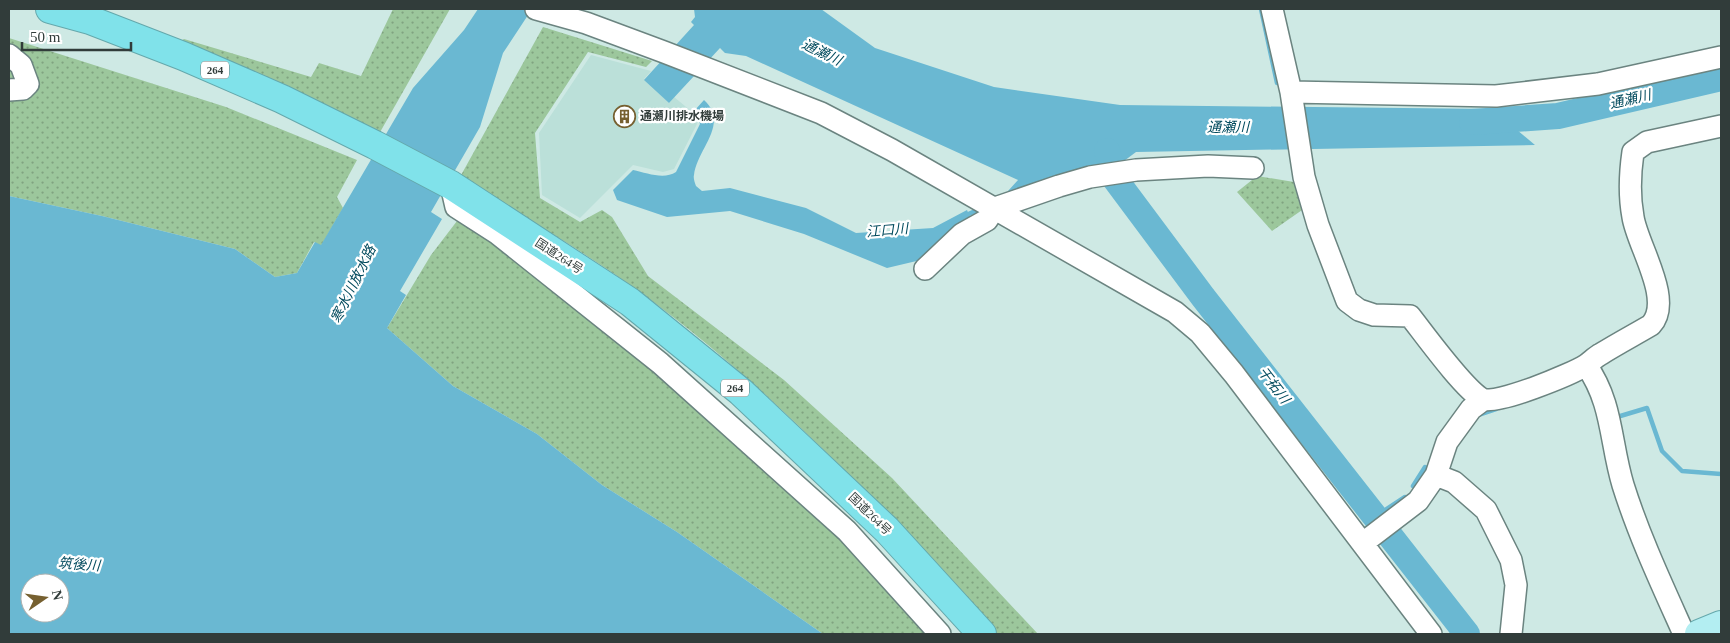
<svg xmlns="http://www.w3.org/2000/svg" width="1730" height="643" viewBox="0 0 1730 643" font-family="'Times New Roman','Noto Sans JP',serif">
	<style>
		.built { fill: #bbe0d9 }
		.grass { fill: url(#grass-dots) }
		.water { fill: #6ab8d2; fill-rule: evenodd }
		.lines { fill: none; stroke-linecap: round; stroke-linejoin: round }
		.stream { stroke: #6ab8d2; stroke-width: 4.5 }
		.river { stroke: #6ab8d2; stroke-width: 26 }
		.minor-casing { stroke: #6b8480; stroke-width: 24 }
		.major-casing { stroke: #64a8ac; stroke-width: 30 }
		.highway-casing { stroke: #64a8ac; stroke-width: 30 }
		.minor { stroke: #fff; stroke-width: 21 }
		.major { stroke: #b3eef2; stroke-width: 28 }
		.highway { stroke: #80e2ea; stroke-width: 28 }
		.labels { text-anchor: middle; stroke-width: 4.5; stroke-linejoin: round; paint-order: stroke }
		.shield { fill: #fff; stroke: #6f7675; stroke-width: 1 }
		.shield-label { font-size: 11px; font-weight: bold; fill: #313c3a }
		.poi-label { font-size: 12px; font-weight: bold; fill: #313c3a; stroke: #fff; text-anchor: start }
		.street-label { font-size: 12px; fill: #313c3a; stroke: #fff }
		.water-label { font-size: 14px; font-style: italic; fill: #034b5e; stroke: #fff }
	</style>
	<defs>
		<pattern id="grass-dots" width="8" height="8" patternUnits="userSpaceOnUse" patternTransform="scale(1.25)"><rect width="8" height="8" fill="#9cc79c"/><path d="M2 2h.1M6 6h.1" fill="none" stroke="#80a380" stroke-width="1.8" stroke-linecap="round"/></pattern>
	</defs>
	<rect width="100%" height="100%" fill="#cee9e4"/>
	<!-- built -->
	<path class="built" d="M591,55L651,71L644,79L669,103L674,97L691,111L697,124L674,169L663,172L633,165L580,218L542,195L539,133Z"/>
	<!-- grass -->
	<path class="grass" d="M393,9H450L379,134L179,42L184,39L311,77L319,63L361,76Z
		M543,27L652,61L646,67L588,52L535,133L540,198L580,222L602,210L612,217L648,276L784,380L892,478L1038,634H997C888,513 776,392 644,295C585,252 521,215 460,177Z
		M9,38L226,107L357,160L337,197L343,208L321,246L314,242L297,273L275,277L235,249L102,216L9,196Z
		M1257,176L1294,182L1304,196L1305,208L1272,231L1237,192Z
		M457,221L493,238L658,366L843,534L933,634H823L677,532L602,485L537,434L453,386L387,328L431,255Z"/>
	<!-- water -->
	<path class="water" d="M478,9H532L503,53L480,127L431,212L442,219L400,291L406,295L387,328L453,386L537,434L602,485L677,532L823,634H9V196L102,216L235,249L275,277L297,273L315,242L321,245L413,88L464,30ZM30,583H60V613H30Z
		M694,9H821L875,48L994,87L1120,105L1492,109L1535,145L1136,152L1120,164L1014,193L1008,191L1018,180L746,56L725,53L720,48L669,103L644,80L694,25L691,22L695,17Z
		M704,100C730,124 697,149 694,175C693,178 695,183 696,186L702,191L730,188L806,208L856,233L933,228L967,210L970,217L925,259L887,268L804,234L730,211L667,217L617,200L613,190L633,170C647,173 664,180 676,172L700,124L695,110Z"/>
	<g class="lines">
		<!-- stream -->
		<path class="stream" d="M1261,9L1277,83
			M964,216L982,208
			M1478,415L1496,409
			M1617,417L1647,408L1662,451L1682,471L1721,474
			M1413,486L1425,467
			M1376,516L1405,497"/>
		<!-- river -->
		<path class="river" d="M1472,122L1558,116L1721,78
			M1107,151L1115,179L1203,297L1467,634"/>
		<defs>
			<path id="minor" d="M536,9L586,23L664,52L821,113L892,150L1175,312L1200,333L1234,374L1431,634
				M1272,9L1291,92L1304,177L1318,225L1347,301L1359,310L1374,315L1410,316C1425,335 1463,388 1482,399C1495,406 1572,374 1586,365C1591,362 1595,357 1601,354C1617,344 1634,335 1651,325C1674,300 1637,245 1633,217C1629,196 1630,173 1633,152L1647,142L1721,126
				M9,55L21,65L28,84L23,89L9,90
				M1291,92L1496,96L1598,84L1721,57
				M451,185L456,207L498,234L660,363L847,531L940,634
				M925,269L962,234L987,220L995,208L1059,186L1090,177L1136,170L1208,166L1253,168
				M1586,365C1613,403 1610,442 1623,485C1639,536 1662,585 1684,634
				M1436,475L1454,482L1486,510L1511,560L1516,585L1511,634
				M1363,543L1418,501L1436,475L1447,442L1471,409L1483,400"/>
			<path id="major" d="M1699,634L1721,625"/>
			<path id="highway" d="M50,9L90,20L183,56L282,99L375,145L451,185L630,302L741,392L887,530L982,634"/>
		</defs>
		<!-- minor casing -->
		<use href="#minor" class="minor-casing"/>
		<!-- major casing -->
		<use href="#major" class="major-casing"/>
		<!-- highway casing -->
		<use href="#highway" class="highway-casing"/>
		<!-- minor -->
		<use href="#minor" class="minor"/>
		<!-- major -->
		<use href="#major" class="major"/>
		<!-- highway -->
		<use href="#highway" class="highway"/>
	</g>
	<!-- icons -->
	<defs>
		<symbol id="building-ring" viewBox="-11 -11 22 22"><circle r="9.5" fill="#fff" stroke="#766030" stroke-width="1.5"/><path d="M-4-6H4V6H1V3H-1V6H-4ZM-2.5-4.3h1.7v1.8h-1.7ZM.8-4.3h1.7v1.8H.8ZM-2.5-1h1.7V.8h-1.7ZM.8-1h1.7V.8H.8Z" fill="#766030"/></symbol>
	</defs>
	<g fill-rule="evenodd">
		<use href="#building-ring" x="612" y="104" width="25" height="25"/>
	</g>
	<g class="labels">
		<!-- shield labels -->
		<g class="shield">
			<rect x="201" y="61.5" width="28" height="17" rx="4"/>
			<rect x="721" y="379.5" width="28" height="17" rx="4"/>
		</g>
		<g class="shield-label">
			<text x="215" y="74">264</text>
			<text x="735" y="392">264</text>
		</g>
		<!-- poi labels -->
		<g class="poi-label">
			<text x="640" y="120">通瀬川排水機場</text>
		</g>
		<!-- street labels -->
		<g class="street-label">
			<text transform="translate(559 256) rotate(33)" y="4">国道264号</text>
			<text transform="translate(870 514) rotate(44)" y="4">国道264号</text>
		</g>
		<!-- water labels -->
		<g class="water-label">
			<text transform="translate(822 52) rotate(26)" y="5">通瀬川</text>
			<text transform="translate(1630 99) rotate(-13)" y="5">通瀬川</text>
			<text x="1228" y="132">通瀬川</text>
			<text transform="translate(887 230) rotate(-5)" y="5">江口川</text>
			<text transform="translate(353 284) rotate(-64)" y="5">寒水川放水路</text>
			<text transform="translate(1274 385) rotate(52)" y="5">干拓川</text>
			<text transform="translate(79 564) rotate(4)" y="5">筑後川</text>
		</g>
	</g>
	<!-- border -->
	<rect width="1730" height="643" fill="none" stroke="#313c3a" stroke-width="20"/>
	<!-- north arrow -->
	<g transform="translate(45 598) rotate(77)"><circle r="24" fill="#ffffff" stroke="#adb1b0"/>
	<path d="M0-4L9 19L0 12L-9 19Z" fill="#766030"/>
	<text y="-8" font-size="14" font-weight="bold" text-anchor="middle" fill="#313c3a">N</text>
	</g>
	<!-- scale -->
	<path d="M22 42v8h109v-8" fill="none" stroke="#313c3a" stroke-width="2.5"/>
	<text x="30" y="42" font-size="15" fill="#313c3a" stroke="#ffffff" stroke-width="4" paint-order="stroke">50 m</text>
</svg>
